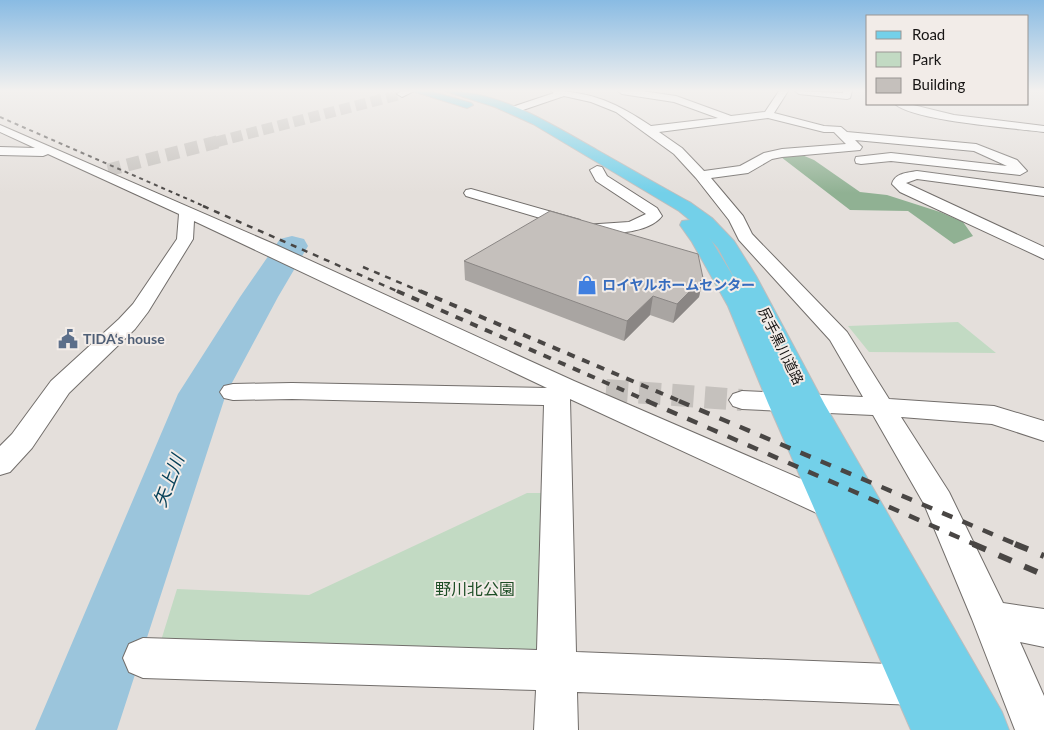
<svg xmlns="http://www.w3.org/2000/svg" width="1044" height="730" viewBox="0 0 1044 730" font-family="Lato,'Noto Sans JP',sans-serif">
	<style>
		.green { fill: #c2dac3 }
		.forest { fill: #90b193 }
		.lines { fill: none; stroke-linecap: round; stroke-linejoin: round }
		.river { fill: #9bc5dc; fill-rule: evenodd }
		.minor-tunnel-far2 { stroke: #c5c1bd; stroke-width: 11; stroke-dasharray: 11 5; stroke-linecap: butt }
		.minor-tunnel-far1 { stroke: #c5c1bd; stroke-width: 13; stroke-dasharray: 13 7; stroke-linecap: butt }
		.minor-tunnel { stroke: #c5c1bd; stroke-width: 22; stroke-dasharray: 22 11; stroke-linecap: butt }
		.minor-casing { stroke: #726e6b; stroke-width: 2 }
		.major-casing { stroke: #bebdbd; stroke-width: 2 }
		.minor { fill: #fff; fill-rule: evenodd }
		.major { fill: #73d0e9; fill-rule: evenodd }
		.rail-far4 { stroke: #494644; stroke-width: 2; stroke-dasharray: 4 4; stroke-linecap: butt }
		.rail-far3 { stroke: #494644; stroke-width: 2.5; stroke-dasharray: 6 6; stroke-linecap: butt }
		.rail-far2 { stroke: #494644; stroke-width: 4; stroke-dasharray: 8 8; stroke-linecap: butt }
		.rail-far1 { stroke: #494644; stroke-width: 4.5; stroke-dasharray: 11 11; stroke-linecap: butt }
		.rail { stroke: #494644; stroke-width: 6; stroke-dasharray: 14 14; stroke-linecap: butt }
		.wall { fill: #a9a5a2 }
		.shaded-wall { fill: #8a8684 }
		.building { fill: #c5c0bc; stroke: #8a8684 }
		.labels { text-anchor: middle; stroke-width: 4; stroke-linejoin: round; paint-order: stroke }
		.shop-label { font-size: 14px; font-weight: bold; fill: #366cbe; stroke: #f2ece8; text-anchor: start }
		.service-label { font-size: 14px; font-weight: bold; fill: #4e5e75; stroke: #f2ece8; text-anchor: start }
		.street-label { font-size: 14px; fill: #171514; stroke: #f2ece8 }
		.near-park-label { font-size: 16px; fill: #1d4d25; stroke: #f2ece8 }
		.near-water-label { font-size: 18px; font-style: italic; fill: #064058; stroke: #f2ece8 }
	</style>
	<rect width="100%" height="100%" fill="#e4dfdb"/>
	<!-- green -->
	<path class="green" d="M958,322L996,353L869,352L848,326Z
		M527,493H544L537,656L159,647L177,589L309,595Z"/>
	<!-- forest -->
	<path class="forest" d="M802,155L814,160L860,192L887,195L940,212L963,222L973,236L954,244L908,211L850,210L781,157Z"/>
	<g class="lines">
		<!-- river -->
		<path class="river" d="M292,236L304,239L308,246L278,297L226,394L117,730H35L178,394L240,297L280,239Z"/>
		<!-- minor-tunnel-far2 -->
		<path class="minor-tunnel-far2" d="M216,142L402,94"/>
		<!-- minor-tunnel-far1 -->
		<path class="minor-tunnel-far1" d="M108,170L221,141"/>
		<!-- minor-tunnel -->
		<path class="minor-tunnel" d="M606,390L742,400"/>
		<defs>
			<path id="minor" d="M414,91L402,97L397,94L401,91Z
				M551,91C592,91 618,104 651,126L718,118L674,102L622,94L618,91H642L676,96L731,116L765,112L779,91H788L774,113L824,126L841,127L847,132L976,144L1017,160L1027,171L1020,175L891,161L861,164L856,163L855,160L856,157L891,153L1007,166L974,151L855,140L862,147L860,150L782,157L772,159L748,173L711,178L743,216L752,234L847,332L889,399L994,406L1044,421V441L992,424L901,417L949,492L1003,603L1044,609V647L1020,642L1044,696V730H1015L972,619L924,504L873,415L742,409L733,406L729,400L733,394L742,391L863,397L830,340L739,240L729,220L696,178L674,154L616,112L591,102L564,96L517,112L513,113L508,110L509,108L554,93ZM768,118L824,132H834L846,144L782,149L764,153L740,166L704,171L682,148L659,132Z
				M795,91L843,93V91H852L850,98L847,99L799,94Z
				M895,104H909L954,115L1044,126V132C1014,128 914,121 895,104Z
				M0,125L276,245L574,381L843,497L848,506L843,515L832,519L821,515L570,399L576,652L916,665L930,671L936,685L930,699L916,705L577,692L578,730H534L536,690L143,678L129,672L123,658L129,644L143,638L537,650L544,405L292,399L233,400L224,398L220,392L224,386L233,384L292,383L547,388L194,221L193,239L148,312L135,329L69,393L32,448L10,472L0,475V446L12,434L51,381L119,319L133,304L177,239L179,214L48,154L43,156L0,155V147L35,148L0,132Z
				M597,166L602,167L607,176L657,208L662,216C649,234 604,236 584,231L582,228L584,225L629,222L646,214L596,181L590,170Z
				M917,171L1044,188V196L917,179L906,183L1044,247V259L900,192L892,184C895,173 907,173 917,171Z
				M471,189L580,220L582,223L580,226L574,228L466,196L464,193L466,190Z"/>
			<path id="major" d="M412,91H430L471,103L473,105L467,108Z
				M445,91C500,91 551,124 597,150C629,168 660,186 691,203L712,218L734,241L756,276L825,405L1002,712L1009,730H911L768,403L728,306L692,242L680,225L682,221L690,220L679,211L533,124L495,107ZM709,238L718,248L736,281L711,240Z"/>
		</defs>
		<!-- minor casing -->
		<use href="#minor" class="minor-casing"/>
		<!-- major casing -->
		<use href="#major" class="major-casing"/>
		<!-- minor -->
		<use href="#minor" class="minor"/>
		<!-- major -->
		<use href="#major" class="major"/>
		<!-- rail-far4 -->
		<path class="rail-far4" d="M0,117L206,207"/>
		<!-- rail-far3 -->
		<path class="rail-far3" d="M203,206L399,292
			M363,267L422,292"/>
		<!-- rail-far2 -->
		<path class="rail-far2" d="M397,291L650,402
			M420,291L682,402"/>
		<!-- rail-far1 -->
		<path class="rail-far1" d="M647,401L976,545
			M679,401L1018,545"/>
		<!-- rail -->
		<path class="rail" d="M973,544L1044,575
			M1015,544L1044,556"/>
	</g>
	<!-- wall -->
	<path class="wall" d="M464,261L703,278L699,297L673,323L650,315L624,341L465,280Z"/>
	<!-- shaded-wall -->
	<path class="shaded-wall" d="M703,278L699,297L673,323L677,304Z
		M653,296L650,315L624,341L627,321Z"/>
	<!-- building -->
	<path class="building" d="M550,211L698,254L703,278L677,304L653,296L627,321L464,261Z"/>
	<!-- sky -->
	<linearGradient id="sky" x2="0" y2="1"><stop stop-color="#89bbe3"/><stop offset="0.47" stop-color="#f3f1ef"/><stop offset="1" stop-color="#f3f1ef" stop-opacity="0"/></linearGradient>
	<rect width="1044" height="193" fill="url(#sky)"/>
	<!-- icons -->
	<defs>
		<symbol id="shop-bare" viewBox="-9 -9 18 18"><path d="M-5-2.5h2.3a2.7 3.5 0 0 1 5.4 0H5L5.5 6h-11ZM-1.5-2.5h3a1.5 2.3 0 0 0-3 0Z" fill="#3f7fe0" stroke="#f2ece8" stroke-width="2.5" paint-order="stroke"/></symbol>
		<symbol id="civic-bare" viewBox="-9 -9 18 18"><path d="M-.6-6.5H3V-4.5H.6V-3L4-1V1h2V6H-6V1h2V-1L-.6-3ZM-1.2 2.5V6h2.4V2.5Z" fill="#5c6f8a" stroke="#f2ece8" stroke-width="2.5" paint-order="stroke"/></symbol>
	</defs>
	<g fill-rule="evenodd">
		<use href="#shop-bare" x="573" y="271" width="28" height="28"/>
		<use href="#civic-bare" x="54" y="325" width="28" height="28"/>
	</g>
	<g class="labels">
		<!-- shop labels -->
		<g class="shop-label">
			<text x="602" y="290">ロイヤルホームセンター</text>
		</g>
		<!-- service labels -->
		<g class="service-label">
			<text x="83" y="344">TIDA‘s house</text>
		</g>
		<!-- street labels -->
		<g class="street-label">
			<text transform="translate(781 346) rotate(64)" y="5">尻手黒川道路</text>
		</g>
		<!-- near-park labels -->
		<g class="near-park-label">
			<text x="475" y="595">野川北公園</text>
		</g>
		<!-- near-water labels -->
		<g class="near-water-label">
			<text transform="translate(169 481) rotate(-69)" y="6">矢上川</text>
		</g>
	</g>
	<!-- legend -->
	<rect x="866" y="15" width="162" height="90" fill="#f2ece8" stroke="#9a9693"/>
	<rect x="876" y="31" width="25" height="8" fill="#73d0e9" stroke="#9a9693"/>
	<text x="912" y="40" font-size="15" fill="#171514">Road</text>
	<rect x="876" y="52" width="25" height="15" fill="#c2dac3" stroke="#9a9693"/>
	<text x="912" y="65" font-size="15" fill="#171514">Park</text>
	<rect x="876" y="78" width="25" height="15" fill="#c5c0bc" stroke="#9a9693"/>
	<text x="912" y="90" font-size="15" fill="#171514">Building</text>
</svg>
